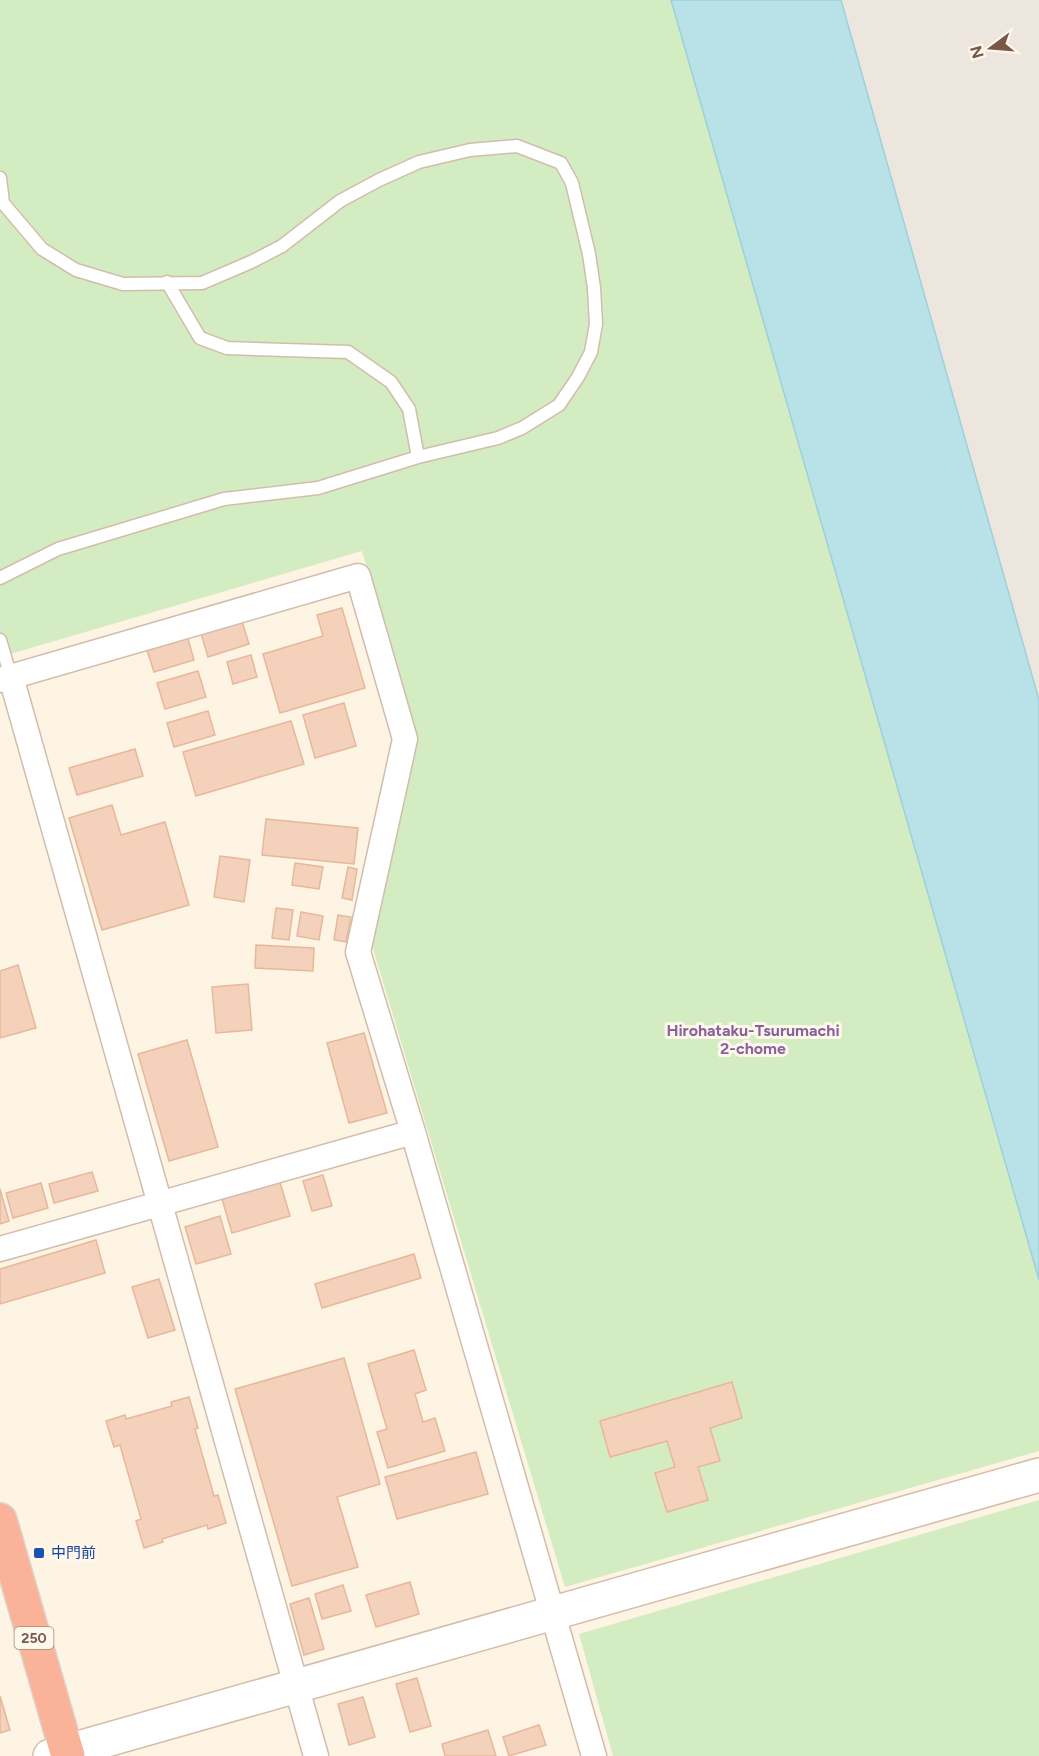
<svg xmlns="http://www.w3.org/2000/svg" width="1039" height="1756" viewBox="0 0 1039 1756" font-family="Figtree,'Noto Sans JP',sans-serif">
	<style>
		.industrial { fill: #ede6df }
		.green { fill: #d3ecc2 }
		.water { fill: #b8e1e8; stroke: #9dd1da; stroke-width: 1.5 }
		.building { fill: #f4d1bb; stroke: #e8b79a; stroke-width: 1.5 }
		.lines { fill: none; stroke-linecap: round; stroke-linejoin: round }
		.lane-casing { stroke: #d2bdac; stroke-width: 15 }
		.street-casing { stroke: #d2bdac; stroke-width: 27 }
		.secondary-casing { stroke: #d5bdaa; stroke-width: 36 }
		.highway-casing { stroke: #dcd4cf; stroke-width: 36 }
		.lane { stroke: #fff; stroke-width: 12 }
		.street { stroke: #fff; stroke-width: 24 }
		.secondary { stroke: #fff; stroke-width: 33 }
		.highway { stroke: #fab298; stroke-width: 33 }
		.transit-dot { fill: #1a4fb4; stroke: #fff7ec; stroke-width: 2 }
		.labels { text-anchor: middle; stroke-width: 6; stroke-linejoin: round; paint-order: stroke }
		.shield { fill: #fff7ec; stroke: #a08879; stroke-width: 1.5 }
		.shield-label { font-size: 14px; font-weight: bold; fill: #785948 }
		.transit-label { font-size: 15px; fill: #164399; stroke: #fff7ec; text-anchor: start }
		.neighbourhood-label { font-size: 16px; font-weight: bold; fill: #88639b; stroke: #fff7ec }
	</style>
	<rect width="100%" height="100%" fill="#fdf4e4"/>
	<!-- industrial -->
	<path class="industrial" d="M841,0H1039V700Z"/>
	<!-- green -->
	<path class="green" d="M0,0H671L1039,1280V1451L565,1587L371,942L416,739L362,551L0,657Z
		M1039,1500V1756H613L579,1634Z"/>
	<!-- water -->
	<path class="water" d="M671,0H841L1039,700V1280Z"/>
	<!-- building -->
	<path class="building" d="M342,608L365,688L280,713L263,654L323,636L317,615Z
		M241,618L249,644L208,657L200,630Z
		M187,635L194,660L154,672L146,647Z
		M251,655L257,677L233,684L227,662Z
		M198,671L206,697L165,709L157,683Z
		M344,703L356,746L315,758L303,715Z
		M208,711L215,735L174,747L167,723Z
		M291,721L304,764L196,796L183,752Z
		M135,749L143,776L77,795L69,768Z
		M112,805L121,835L165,822L189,905L102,930L69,818Z
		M266,819L358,828L354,864L262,855Z
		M220,856L250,860L244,902L214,897Z
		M295,863L323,867L319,889L292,885Z
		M348,867L357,869L352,900L342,898Z
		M276,908L293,910L289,940L272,938Z
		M301,912L323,916L319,940L297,936Z
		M338,915L351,917L346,942L334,940Z
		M256,945L314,948L313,971L255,968Z
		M18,965L36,1028L0,1038V971Z
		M248,984L252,1030L216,1033L212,987Z
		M364,1033L387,1113L349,1123L327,1043Z
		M187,1040L218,1147L169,1161L138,1054Z
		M92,1172L98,1191L54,1203L49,1184Z
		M323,1175L332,1206L312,1211L303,1181Z
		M280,1182L290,1216L232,1233L222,1199Z
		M41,1183L48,1208L13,1218L6,1193Z
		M0,1189L9,1221L0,1224Z
		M220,1216L231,1254L196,1264L185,1227Z
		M96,1240L105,1273L0,1304V1269Z
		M414,1254L421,1278L322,1308L315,1284Z
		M159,1279L175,1330L148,1338L132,1287Z
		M414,1350L426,1390L415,1394L423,1422L435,1418L445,1451L388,1468L377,1432L387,1429L368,1364Z
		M344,1358L380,1484L337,1497L358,1567L292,1586L235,1389Z
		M732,1382L742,1418L710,1428L720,1461L698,1467L708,1500L667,1512L655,1473L675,1467L667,1441L610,1457L600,1421Z
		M189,1397L198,1428L195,1429L214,1496L218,1495L226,1523L208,1529L207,1525L162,1539L163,1542L144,1548L136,1521L141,1519L120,1445L114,1447L106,1421L125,1415L126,1419L172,1406L171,1402Z
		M476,1452L488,1494L397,1519L385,1477Z
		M410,1582L419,1614L376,1627L366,1595Z
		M343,1585L351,1611L322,1619L315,1594Z
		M309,1598L324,1649L304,1655L290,1604Z
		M417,1678L431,1726L410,1732L396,1684Z
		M0,1696L10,1730L0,1733Z
		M363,1697L375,1737L349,1745L338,1704Z
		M539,1725L546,1745L509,1756L503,1737Z
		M488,1730L496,1756H445L442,1744Z"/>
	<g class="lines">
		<defs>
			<path id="lane" d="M0,178L3,203L42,249L76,270L123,284L202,283L251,262L282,246L340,201L379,180L419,162L470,150L517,146L561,163L572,183L589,254L594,288L596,324L591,352L578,377L559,405L522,428L498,438L418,457L318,488L224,499L58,549L0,578
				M167,282L200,338L227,348L348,352L391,382L409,409L418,457
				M0,640L11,677"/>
			<path id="street" d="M11,677L316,1756
				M0,680L358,576L405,739L358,952L413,1132L594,1756
				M0,1249L413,1132"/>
			<path id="secondary" d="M50,1756L1039,1475"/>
			<path id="highway" d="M0,1520L68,1756"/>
		</defs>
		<!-- lane casing -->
		<use href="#lane" class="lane-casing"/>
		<!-- street casing -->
		<use href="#street" class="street-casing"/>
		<!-- secondary casing -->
		<use href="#secondary" class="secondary-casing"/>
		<!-- highway casing -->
		<use href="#highway" class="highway-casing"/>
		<!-- lane -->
		<use href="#lane" class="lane"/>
		<!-- street -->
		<use href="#street" class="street"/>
		<!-- secondary -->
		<use href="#secondary" class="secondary"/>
		<!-- highway -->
		<use href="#highway" class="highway"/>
	</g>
	<!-- markers -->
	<rect class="transit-dot" x="33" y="1547" width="12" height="12" rx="3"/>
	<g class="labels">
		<!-- shield labels -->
		<rect class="shield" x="14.5" y="1627" width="39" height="22" rx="4.5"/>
		<g class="shield-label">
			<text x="34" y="1643">250</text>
		</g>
		<!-- transit labels -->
		<g class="transit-label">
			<text x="51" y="1558">中門前</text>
		</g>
		<!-- neighbourhood labels -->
		<g class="neighbourhood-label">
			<text x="753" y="1036">Hirohataku-Tsurumachi<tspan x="753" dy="18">2-chome</tspan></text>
		</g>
	</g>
	<!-- north arrow -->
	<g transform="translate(991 48) rotate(254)" stroke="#fff7ec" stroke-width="4.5" paint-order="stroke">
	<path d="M0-4.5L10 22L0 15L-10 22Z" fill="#785948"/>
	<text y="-9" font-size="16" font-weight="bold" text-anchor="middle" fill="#785948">N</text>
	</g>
</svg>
